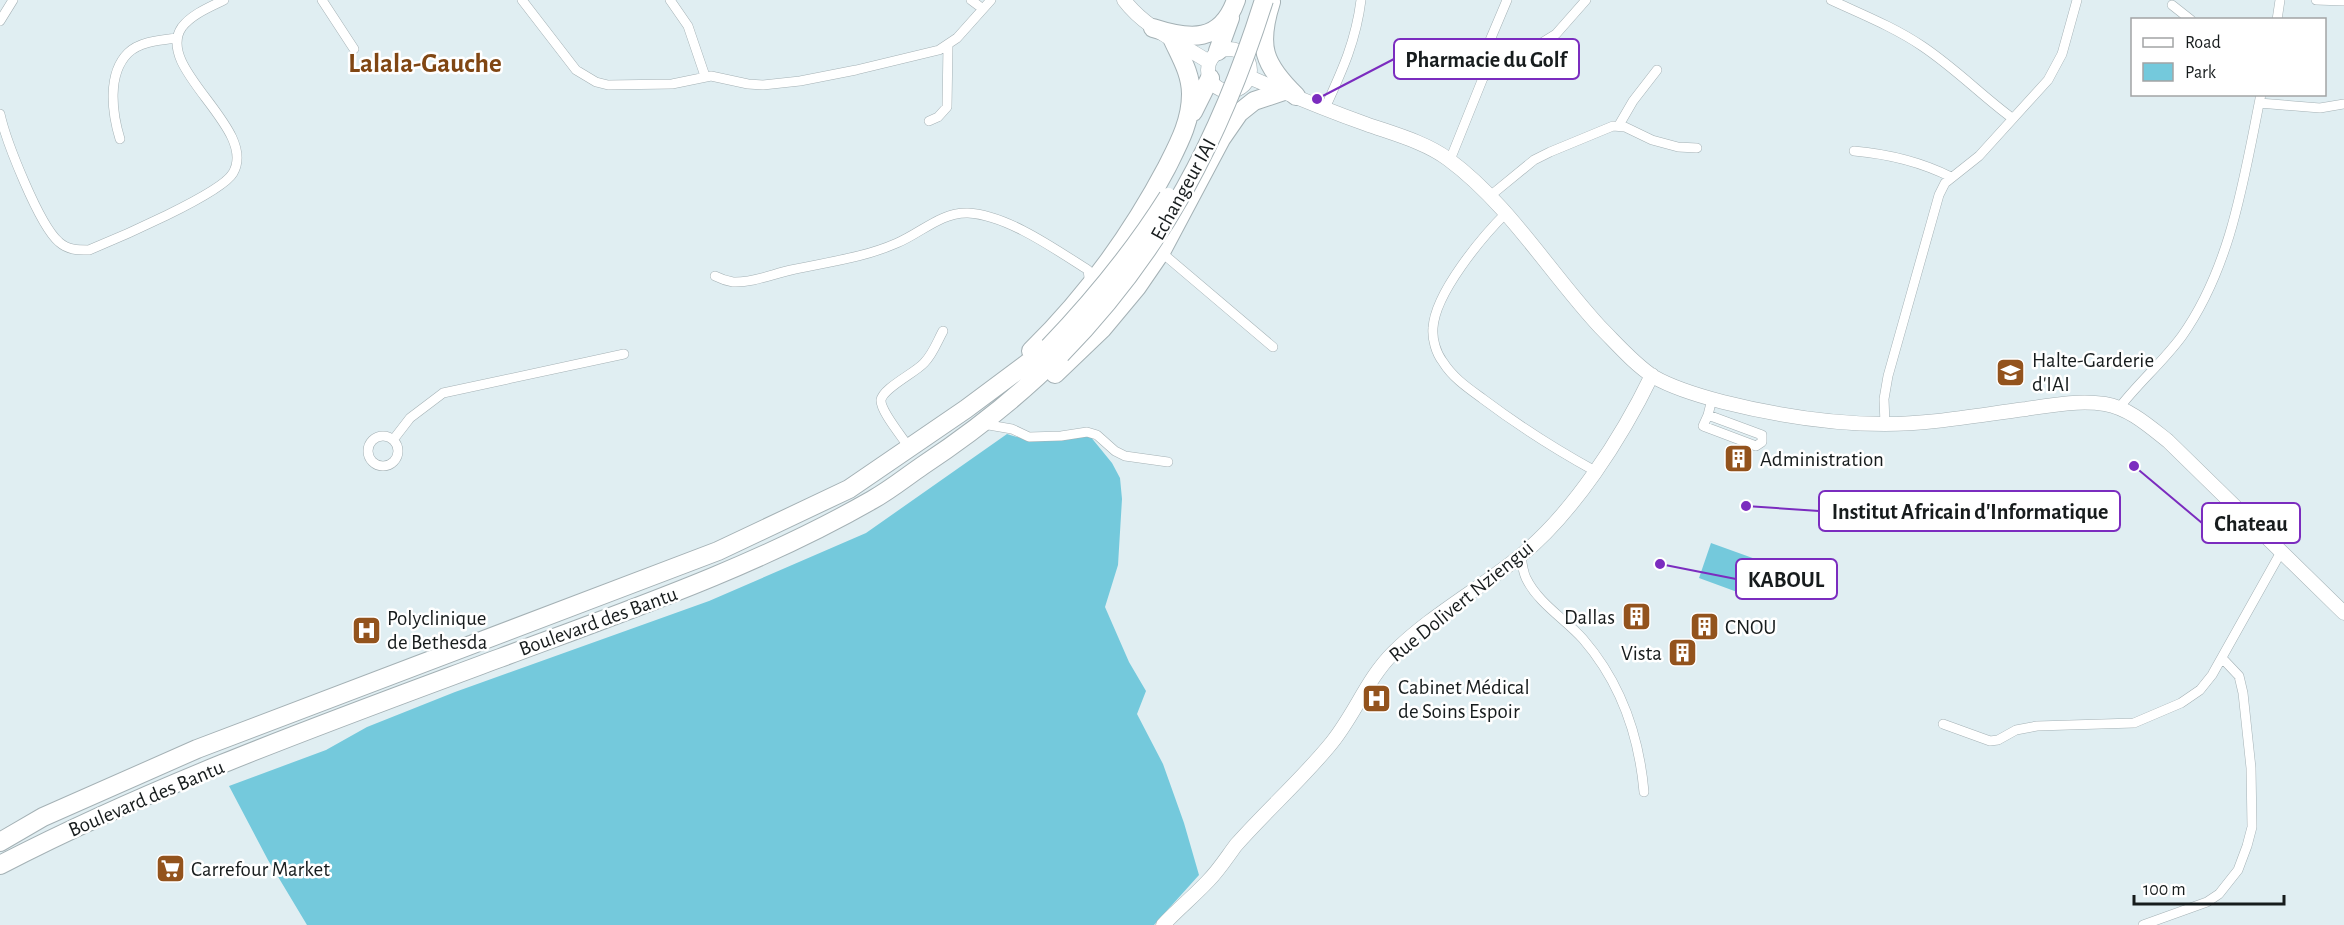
<svg xmlns="http://www.w3.org/2000/svg" width="2344" height="925" viewBox="0 0 2344 925" font-family="'Alegreya Sans',sans-serif">
	<style>
		.green { fill: #74c9dc }
		.lines { fill: none; stroke-linecap: round; stroke-linejoin: round }
		.street-casing { stroke: #a4b1b5; stroke-width: 10 }
		.secondary-casing { stroke: #a4b1b5; stroke-width: 15 }
		.highway-casing { stroke: #a4b1b5; stroke-width: 20 }
		.street { stroke: #fff; stroke-width: 9 }
		.secondary { stroke: #fff; stroke-width: 14 }
		.highway { stroke: #fff; stroke-width: 18 }
		.highway-bridge-casing { stroke: #a4b1b5; stroke-width: 20; stroke-linecap: butt }
		.highway-bridge { stroke: #fff; stroke-width: 18 }
		.labels { text-anchor: middle; stroke-width: 5; stroke-linejoin: round; paint-order: stroke }
		.street-label { font-size: 21px; fill: #171c1d; stroke: #fff }
		.poi-label { font-size: 21px; fill: #171c1d; stroke: #fff; text-anchor: start }
		.district-label { font-size: 27px; font-weight: bold; fill: #804613; stroke: #fff }
		.leader { fill: none; stroke: #7b2cbf; stroke-width: 2 }
		.callout-dot { fill: #7b2cbf; stroke: #fff; stroke-width: 2 }
		.callout { fill: #fff; stroke: #7b2cbf; stroke-width: 2 }
		.callout-label { font-size: 22px; text-anchor: middle; font-weight: bold; fill: #171c1d }
	</style>
	<rect width="100%" height="100%" fill="#e0eef2"/>
	<!-- green -->
	<path class="green" d="M1007,434C1034,444 1061,439 1090,436L1112,463L1120,478L1122,499L1118,565L1105,607L1129,662L1146,691L1137,714L1163,764L1184,823L1199,875L1154,925H307L268,860L229,786L326,750L367,727L455,692L709,601L866,533Z
		M1711,543L1772,565L1759,600L1699,578Z"/>
	<g class="lines">
		<defs>
			<path id="street" d="M322,0L354,49
				M522,0L576,70L596,82L608,85L672,84L711,76L748,84L763,85L800,81L856,70L939,50L957,38L991,0
				M670,0L688,26L705,76
				M971,0L983,9
				M1831,0C1861,14 1894,27 1922,46C1955,68 1981,95 2012,118
				M2316,0L2344,1
				M2172,5L2191,20
				M2277,20L2280,0
				M0,21L13,0
				M1483,78L1502,62L1519,57L1556,34L1586,0
				M2259,103L2320,108L2344,104
				M1325,108C1342,71 1356,41 1361,0
				M0,114C6,141 39,225 59,242C68,250 77,250 89,250C116,239 221,194 233,173C259,129 153,68 182,27C192,14 210,7 224,0
				M929,121L938,117L947,107L948,45
				M1619,125L1633,101L1657,70
				M120,139C112,113 107,74 128,53C140,41 162,40 177,38
				M1854,151C1888,154 1921,162 1951,177
				M1450,160L1483,78L1488,45L1507,0
				M1490,196L1534,160L1550,152L1613,126L1625,127L1652,140L1678,147L1697,148
				M1506,213C1482,237 1435,293 1433,328C1432,339 1436,353 1443,362C1453,378 1468,388 1483,399C1519,426 1555,449 1595,471
				M1161,252L1273,347
				M715,276C721,279 727,281 733,282C752,283 773,274 791,270C827,262 863,258 897,243C921,233 941,212 968,213C1007,215 1055,249 1088,270L1090,285
				M2119,408C2138,383 2163,362 2182,336C2232,265 2244,177 2261,94
				M1708,415L1703,426L1756,446L1762,442V435L1708,415L1712,399
				M983,424L1012,429L1029,437L1061,436L1087,432L1097,435L1115,451L1125,456L1168,462
				M1885,424L1884,399L1888,376L1939,195L1945,183L1979,156L2048,80L2062,54L2077,0
				M368 451a15 15 0 1 1 30 0a15 15 0 1 1-30 0Z
				M393,440L410,418L443,393L624,354
				M910,449C904,439 880,411 881,400C883,388 915,373 924,363C933,354 937,342 943,331
				M1521,556C1522,563 1523,572 1526,578C1538,603 1565,619 1583,639C1621,683 1639,735 1644,792
				M1943,724L1990,741L1998,740L2016,730L2037,726L2134,723L2181,703L2200,690L2212,675L2281,552
				M2143,925L2207,902L2219,894L2238,870L2247,846L2252,827L2251,768L2243,693L2239,676L2222,658"/>
			<path id="secondary" d="M1124,0C1145,28 1180,43 1209,62
				M1208 70a21 21 0 1 1 42 0a21 21 0 1 1-42 0Z
				M1249,77C1288,94 1327,110 1366,124C1394,134 1425,142 1448,159C1509,204 1549,272 1600,327C1617,344 1634,364 1654,377C1675,389 1700,396 1723,402C1775,415 1832,424 1885,424C1932,424 1979,415 2026,409C2052,405 2079,400 2105,404C2129,408 2149,426 2168,441L2344,613
				M1163,925C1178,909 1194,896 1208,881C1219,870 1227,857 1236,845C1266,811 1300,781 1329,746C1354,717 1366,680 1393,653C1430,616 1478,590 1519,557C1573,514 1622,437 1652,375"/>
			<path id="highway" d="M1271,2C1257,46 1263,64 1296,96
				M1153,28C1190,40 1221,43 1236,0
				M1218,51L1230,18
				M1193,112L1210,78
				M1031,351C1086,297 1131,235 1167,167C1179,143 1191,121 1191,94C1191,73 1180,56 1172,38
				M1055,374L1102,329L1137,287L1161,252L1221,139L1239,113L1254,101L1284,91
				M0,842L43,817L197,749L718,551L849,489L966,409L1049,347
				M0,865C160,782 331,721 500,658C626,611 755,567 872,500C890,490 906,477 922,466C972,433 1018,397 1061,354"/>
		</defs>
		<!-- street casing -->
		<use href="#street" class="street-casing"/>
		<!-- secondary casing -->
		<use href="#secondary" class="secondary-casing"/>
		<!-- highway casing -->
		<use href="#highway" class="highway-casing"/>
		<!-- street -->
		<use href="#street" class="street"/>
		<!-- secondary -->
		<use href="#secondary" class="secondary"/>
		<!-- highway -->
		<use href="#highway" class="highway"/>
		<defs>
			<path id="highway-bridge" d="M1049,347C1093,301 1134,251 1168,197
				M1061,354C1162,251 1221,137 1264,0"/>
		</defs>
		<!-- highway-bridge casing -->
		<use href="#highway-bridge" class="highway-bridge-casing"/>
		<!-- highway-bridge -->
		<use href="#highway-bridge" class="highway-bridge"/>
	</g>
	<!-- icons -->
	<defs>
		<symbol id="school-square" viewBox="-11 -11 22 22"><rect x="-9" y="-9" width="18" height="18" rx="4" fill="#93531d" stroke="#fff"/><path d="M0-5L7-2L0 1L-7-2ZM-4 1L0 2.5L4 1V4Q0 6-4 4Z" fill="#fff"/></symbol>
		<symbol id="building-square" viewBox="-11 -11 22 22"><rect x="-9" y="-9" width="18" height="18" rx="4" fill="#93531d" stroke="#fff"/><path d="M-4-6H4V6H1V3H-1V6H-4ZM-2.5-4.3h1.7v1.8h-1.7ZM.8-4.3h1.7v1.8H.8ZM-2.5-1h1.7V.8h-1.7ZM.8-1h1.7V.8H.8Z" fill="#fff"/></symbol>
		<symbol id="hospital-square" viewBox="-11 -11 22 22"><rect x="-9" y="-9" width="18" height="18" rx="4" fill="#93531d" stroke="#fff"/><path d="M-5-5h3v3.5h4V-5h3V5h-3V1.5h-4V5h-3Z" fill="#fff"/></symbol>
		<symbol id="supermarket-square" viewBox="-11 -11 22 22"><rect x="-9" y="-9" width="18" height="18" rx="4" fill="#93531d" stroke="#fff"/><path d="M-6-5.5h2.5l.6 2H6L4.5 2H-2.5L-4.4-4H-6ZM-1.5 3.2a1.3 1.3 0 1 0 .1 0ZM3 3.2a1.3 1.3 0 1 0 .1 0Z" fill="#fff"/></symbol>
	</defs>
	<g fill-rule="evenodd">
		<use href="#school-square" x="1994" y="356" width="33" height="33"/>
		<use href="#building-square" x="1722" y="442" width="33" height="33"/>
		<use href="#building-square" x="1620" y="600" width="33" height="33"/>
		<use href="#building-square" x="1688" y="610" width="33" height="33"/>
		<use href="#hospital-square" x="350" y="614" width="33" height="33"/>
		<use href="#building-square" x="1666" y="636" width="33" height="33"/>
		<use href="#hospital-square" x="1360" y="682" width="33" height="33"/>
		<use href="#supermarket-square" x="154" y="852" width="33" height="33"/>
	</g>
	<g class="labels">
		<!-- street labels -->
		<g class="street-label">
			<text transform="translate(1183 189) rotate(-61)" y="7">Echangeur IAI</text>
			<text transform="translate(1461 601) rotate(-39)" y="7">Rue Dolivert Nziengui</text>
			<text transform="translate(598 621) rotate(-20)" y="7">Boulevard des Bantu</text>
			<text transform="translate(146 798) rotate(-23)" y="7">Boulevard des Bantu</text>
		</g>
		<!-- poi labels -->
		<g class="poi-label">
			<text x="2032" y="367">Halte-Garderie<tspan x="2032" dy="24">d'IAI</tspan></text>
			<text x="1760" y="466">Administration</text>
			<text x="1615" y="624" text-anchor="end">Dallas</text>
			<text x="387" y="625">Polyclinique<tspan x="387" dy="24">de Bethesda</tspan></text>
			<text x="1725" y="634">CNOU</text>
			<text x="1662" y="660" text-anchor="end">Vista</text>
			<text x="1398" y="694">Cabinet Médical<tspan x="1398" dy="24">de Soins Espoir</tspan></text>
			<text x="191" y="876">Carrefour Market</text>
		</g>
		<!-- district labels -->
		<g class="district-label">
			<text x="425" y="72">Lalala-Gauche</text>
		</g>
	</g>
	<!-- callouts -->
	<path class="leader" d="M1317 99L1394 59M1746 506L1819 511M2134 466L2202 523M1660 564L1736 579"/>
	<g class="callout-dot">
		<circle cx="1317" cy="99" r="6"/>
		<circle cx="1746" cy="506" r="6"/>
		<circle cx="2134" cy="466" r="6"/>
		<circle cx="1660" cy="564" r="6"/>
	</g>
	<g class="callout">
		<rect x="1394" y="39" width="185" height="40" rx="6"/>
		<rect x="1819" y="491" width="301" height="40" rx="6"/>
		<rect x="2202" y="503" width="98" height="40" rx="6"/>
		<rect x="1736" y="559" width="101" height="40" rx="6"/>
	</g>
	<g class="callout-label">
		<text x="1486" y="67">Pharmacie du Golf</text>
		<text x="1970" y="519">Institut Africain d'Informatique</text>
		<text x="2251" y="531">Chateau</text>
		<text x="1786" y="587">KABOUL</text>
	</g>
	<!-- legend -->
	<rect x="2131" y="18" width="195" height="78" fill="#ffffff" stroke="#a2a4a5" stroke-width="1.5"/>
	<rect x="2143" y="38" width="30" height="9" fill="#ffffff" stroke="#a2a4a5" stroke-width="1.5"/>
	<text x="2185" y="48" font-size="18" fill="#171c1d">Road</text>
	<rect x="2143" y="63" width="30" height="18" fill="#74c9dc" stroke="#a2a4a5" stroke-width="1.5"/>
	<text x="2185" y="78" font-size="18" fill="#171c1d">Park</text>
	<!-- scale -->
	<path d="M2134 895v9h150v-9" fill="none" stroke="#171c1d" stroke-width="3"/>
	<text x="2143" y="895" font-size="18" fill="#171c1d" stroke="#ffffff" stroke-width="4.5" paint-order="stroke">100 m</text>
</svg>
